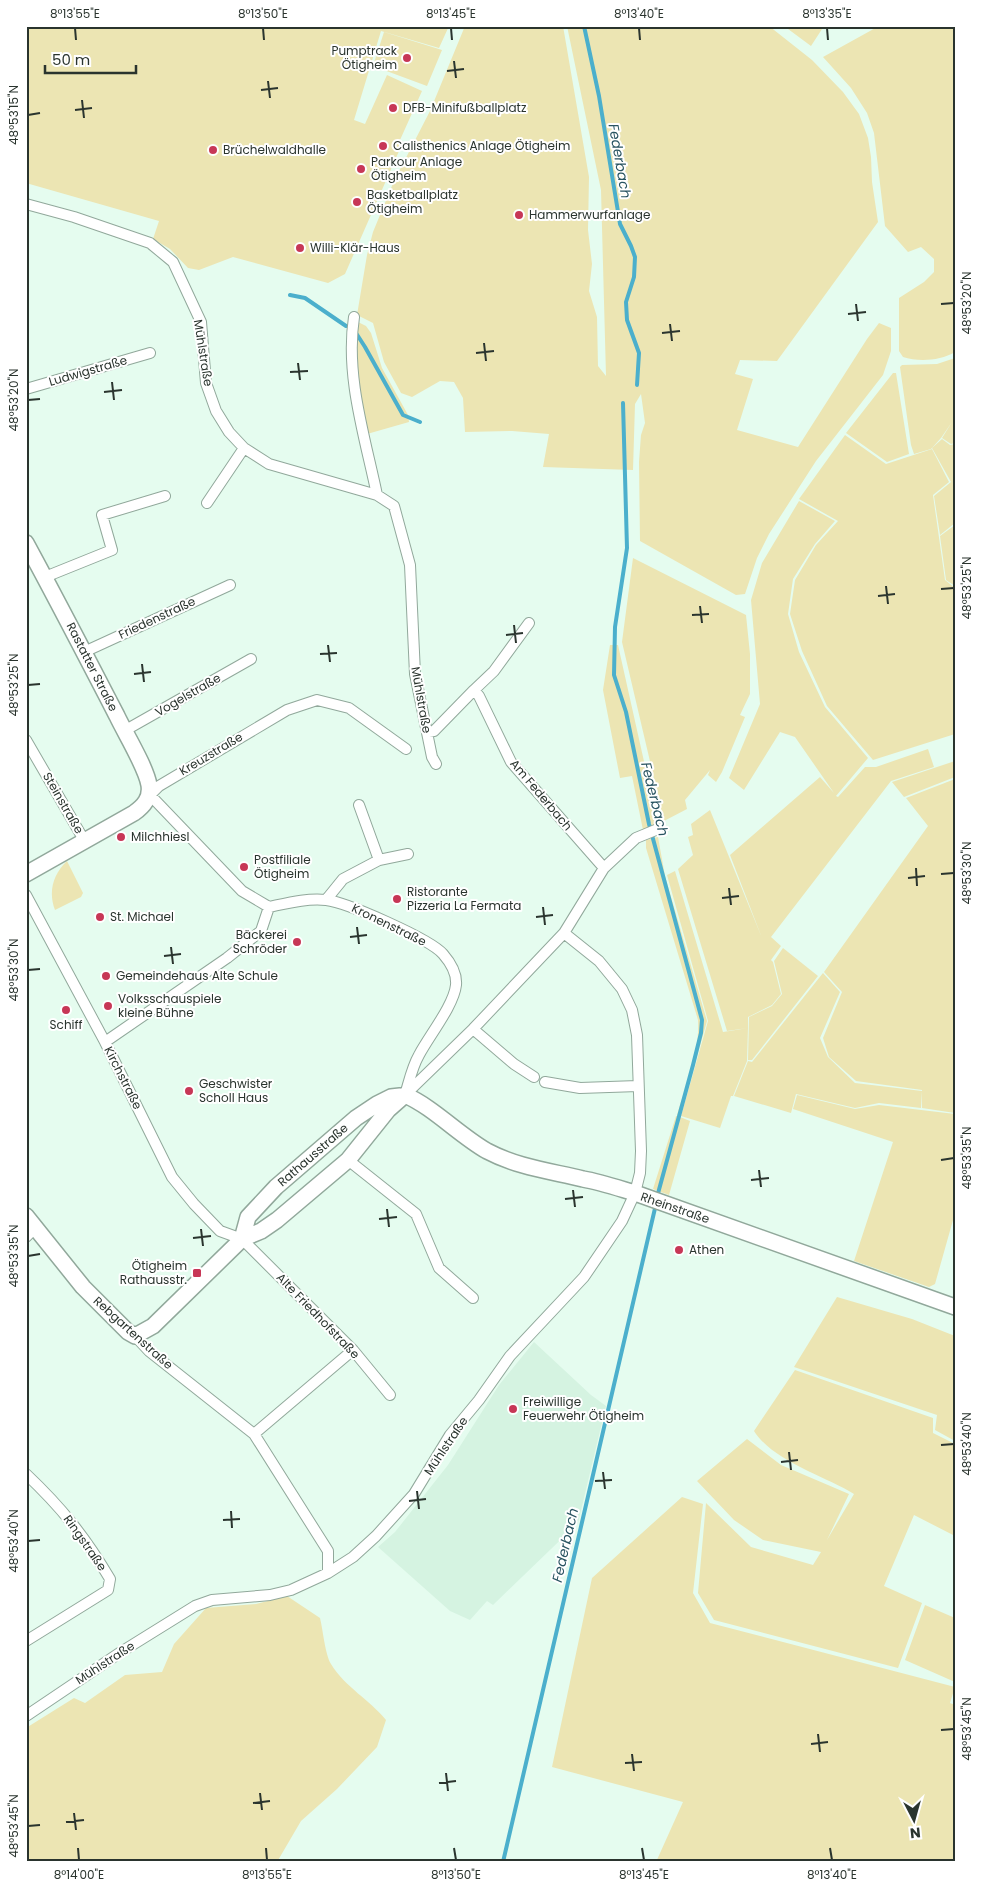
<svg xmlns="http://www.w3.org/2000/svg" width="981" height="1888" viewBox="0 0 981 1888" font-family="Poppins,sans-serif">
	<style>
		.built { fill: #d5f3e1 }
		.green { fill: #ece5b3 }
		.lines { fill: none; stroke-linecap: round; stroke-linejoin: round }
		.stream { stroke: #4bafcc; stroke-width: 4 }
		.street-casing { stroke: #91a89b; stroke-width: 12 }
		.secondary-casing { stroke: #91a89b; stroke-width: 18 }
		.street { stroke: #fff; stroke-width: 10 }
		.secondary { stroke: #fff; stroke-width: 15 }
		.ticks { fill: none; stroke: #2a342e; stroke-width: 2 }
		.poi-dot { fill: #c73756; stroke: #fff; stroke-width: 2 }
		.labels { text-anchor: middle; stroke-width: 4; stroke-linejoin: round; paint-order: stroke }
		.poi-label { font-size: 12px; fill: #2a342e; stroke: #fff; text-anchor: start }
		.street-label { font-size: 12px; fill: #2a342e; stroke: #fff }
		.water-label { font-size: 14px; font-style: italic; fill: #295461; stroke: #fff }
		.neatline { fill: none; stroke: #2a342e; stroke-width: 2 }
		.ticks-label { font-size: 12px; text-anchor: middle; fill: #2a342e }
	</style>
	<rect width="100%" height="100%" fill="#e5fcef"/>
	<!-- built -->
	<path class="built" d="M534,1342L591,1395L606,1406L578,1523L493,1605L487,1601L470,1620L450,1611L378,1547L395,1532L448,1465L499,1385Z"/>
	<!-- green -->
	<path class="green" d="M26,26H449L439,48L381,31L354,120L365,124L387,75L422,91L400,140L403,142L345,274L328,283L233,257L199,270L188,268L170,249L153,239L159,221L26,183Z
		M465,26H563L589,177L588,230L592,264L589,291L597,317L598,366L606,376L601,190L567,26H769L812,60L843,92L859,114L868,138L871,157L872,182L878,222L777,361L740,360L735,374L753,379L737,430L798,447L867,339L879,323L891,328V351L883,375L816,461L769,534L757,558L745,594L736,595L640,541L639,462L641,435L645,423L641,394L635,404L633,470L543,467L549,434L512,431L465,432L463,398L454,382L440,381L412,397L401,393L384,362L373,323L357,315L367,255L373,232L394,181L430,111Z
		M784,26H824L811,46Z
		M879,26H955V352C940,361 918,362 903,357L899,351V298L924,282L934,272V259L921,247L908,252L885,226L874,133L867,113L851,88L823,57Z
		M384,32L442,50L427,86L373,66Z
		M356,321L366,326L371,333L382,368L408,415L409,422L367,434L358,398Z
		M955,358V443L951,444L942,438L952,422L941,438L931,449L914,454L911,445L900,367L902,365L937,364Z
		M893,373H896L909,454L887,462L846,433Z
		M845,435L886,464L932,449L949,482L933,495L945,580L955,588V734L873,760L827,706L802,651L790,614L795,580L816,545L838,521L799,499Z
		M942,439L950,445L955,444V523L940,535L934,496L951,482L932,448Z
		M799,501L835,521L815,544L793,579L788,614L799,652L825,707L868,758L836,796L838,797L865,767H876L928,749L934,767L891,781L771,937L781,946L771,960L773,962L781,994L772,1005L748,1017V1028L727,1031L678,869L693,855L688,837L693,835L691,824L710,810L762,938L730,855L820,777L834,793L795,737L780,732L744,790L729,778L760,704L751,600L762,563Z
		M955,525V586L946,580L940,536Z
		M633,558L746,615L750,654V694L740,715L745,717L722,772L716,782L708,775L710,770L685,800L687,809L664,821L622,642Z
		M610,645H618L658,824L643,830L632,776L620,778L603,690Z
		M955,761V777L904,797L892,782Z
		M955,779V1113L922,1108V1090L856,1081L829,1057L823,1038L842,992L824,972L928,826L906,798Z
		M658,837L665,876L707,1021L680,1117L690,1121L669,1195L653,1189L676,1116H678L677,1115C686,1085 700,1052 698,1020L646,848V840Z
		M67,861L83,893L81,897L55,910C48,892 53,874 67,861Z
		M675,871L723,1032L748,1028L747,1061L733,1096H731L720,1128L681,1116L708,1021L667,875Z
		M783,948L818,976L752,1060H748L749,1017L772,1006L782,994L774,961Z
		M823,973L840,992L820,1038L828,1057L855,1083L922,1091L921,1108L879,1103L855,1108L796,1094L791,1113L734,1096L748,1061L752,1062Z
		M797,1095L855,1109L879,1105L955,1114V1213L935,1284L929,1287L854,1261L893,1142L793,1109Z
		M837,1297L912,1319L955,1336V1441L935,1430L937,1415L794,1367Z
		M795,1370L933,1418V1433L955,1444V1536L914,1515L884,1586L922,1603L898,1668L714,1620L698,1593L706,1503L751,1547L813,1565L821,1552L763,1540L734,1520L697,1481L747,1439L781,1465L849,1494L827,1540L854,1494C825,1476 773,1461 754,1431Z
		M682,1497L703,1504L693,1593L710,1623L955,1687L950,1703L955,1705V1862H656L683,1802L552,1767L592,1578Z
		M287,1596L320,1618C323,1630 325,1654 331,1664C345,1687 370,1700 386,1720L377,1747L337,1789L301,1821L277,1862H26V1728L74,1698L85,1703L125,1675L162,1672L174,1644L206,1608L256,1604Z
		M925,1605L955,1618V1682L905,1660Z"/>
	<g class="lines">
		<!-- stream -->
		<path class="stream" d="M584,26L599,96L620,224L631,246L635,257L634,277L626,302L627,320L639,353L637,385
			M290,295L305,298L346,326
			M356,333L365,347L403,415L420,422
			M623,403L627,548L615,627L614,675L626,712L649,824L702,1020L701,1033L693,1065L657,1197
			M503,1862L656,1204"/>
		<defs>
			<path id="street" d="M26,204L74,217L150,243L173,262L201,322L206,383L216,411L229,432L244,448L269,464L377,495L394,506L410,565L415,674L432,757L436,764
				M354,317C345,376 365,437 377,495
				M26,389L150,353
				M207,503L244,448
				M45,577L112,550L102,515L165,496
				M84,652L230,585
				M474,690L494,671L529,623
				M124,731L251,659
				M427,732L434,731L474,690L479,696L511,762L604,868
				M26,740L84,840
				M359,805L379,860
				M26,895L105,1042L172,1177L194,1204L220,1231L242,1239L353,1350L390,1395
				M326,900L343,879L379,860L408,854
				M473,1029L514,1064L534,1077
				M105,1042L227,958L261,931L269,907
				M545,1082L580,1088L638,1086
				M407,1093L473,1029L564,933L604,868L636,838L658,829
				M405,1095C409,1082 412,1067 419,1055C429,1036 454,1005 456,985C457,974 450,962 443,954C430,939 346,902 326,900C307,898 288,903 269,907L242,891L150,795L159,786L287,710L317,700L349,708L406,749
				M348,1160L416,1214L439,1268L473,1298
				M26,1237L35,1228
				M135,1336L149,1351L254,1434L328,1551V1573
				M254,1434L353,1350
				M26,1474C62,1508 85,1537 110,1579L108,1590L26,1641
				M26,1716L121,1652L195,1606L212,1600L270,1595L291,1590L328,1573L353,1557L376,1536L414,1494L450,1435L479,1400L510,1356L584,1277L622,1221L635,1193L640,1173L641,1151L637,1035L632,1010L622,989L599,961L564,933"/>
			<path id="secondary" d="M26,543C57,600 87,658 117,716C125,733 146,767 149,785C151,798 144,806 134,813L26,874
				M405,1095C433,1107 459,1135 487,1151C517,1167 550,1171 583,1179C600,1182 618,1188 635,1193L955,1307
				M26,1216L83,1287L128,1332L135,1336L153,1326L242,1239L261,1231L277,1220L348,1160L388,1110L405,1095
				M242,1239L248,1217L276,1187L356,1118L377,1104L391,1097L400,1096"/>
		</defs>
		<!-- street casing -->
		<use href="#street" class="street-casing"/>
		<!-- secondary casing -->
		<use href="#secondary" class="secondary-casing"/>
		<!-- street -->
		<use href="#street" class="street"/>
		<!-- secondary -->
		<use href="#secondary" class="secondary"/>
	</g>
	<!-- ticks -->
	<path class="ticks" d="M75,28L76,40M263,28L264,40M451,28L452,40M639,28L640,40M827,28L828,40M454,61L456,78M447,71L464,69M268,81L270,98M261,90L278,88M82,100L84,118M75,110L92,108M28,115L40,113M856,304L858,321M941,304L954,303M848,314L866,312M670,324L672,341M662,333L680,331M484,343L486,361M476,353L494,351M298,363L300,380M290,372L308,371M112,382L114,400M104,392L122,390M28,400L40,399M886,586L888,604M941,589L954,588M878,596L895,594M700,606L702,623M692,615L709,614M514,625L516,643M506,635L523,633M328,645L330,662M320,654L337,653M142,664L144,682M134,674L151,672M28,685L40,684M916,868L917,886M941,874L954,873M908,878L925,876M729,888L731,905M722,898L739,896M543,907L545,925M536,917L553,915M357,927L359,944M350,937L367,935M171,947L173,964M164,956L181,954M28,970L40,969M941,1160L954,1158M759,1170L761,1187M751,1180L769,1178M573,1190L575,1207M565,1199L583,1197M387,1209L389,1227M379,1219L397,1217M201,1229L203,1246M193,1238L211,1236M28,1256L40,1254M941,1445L954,1444M789,1452L791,1470M781,1462L798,1460M603,1472L605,1489M595,1481L612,1480M417,1491L419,1509M409,1501L426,1499M231,1511L232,1528M223,1520L240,1519M28,1541L40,1540M941,1730L954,1729M818,1734L820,1752M811,1744L828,1742M632,1754L634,1771M625,1763L642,1762M446,1773L448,1791M439,1783L456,1781M260,1793L262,1810M253,1803L270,1801M74,1813L76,1830M66,1822L84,1820M28,1826L40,1825M78,1848L79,1860M266,1848L267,1860M454,1848L456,1860M642,1848L644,1860M830,1848L832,1860"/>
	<!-- markers -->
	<g class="poi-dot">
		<circle cx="407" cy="58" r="5"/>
		<circle cx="393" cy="108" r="5"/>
		<circle cx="383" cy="146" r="5"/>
		<circle cx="213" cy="150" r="5"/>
		<circle cx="361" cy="169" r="5"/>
		<circle cx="357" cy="202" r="5"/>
		<circle cx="519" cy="215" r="5"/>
		<circle cx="300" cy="248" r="5"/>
		<circle cx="121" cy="837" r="5"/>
		<circle cx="244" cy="867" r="5"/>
		<circle cx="397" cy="899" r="5"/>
		<circle cx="100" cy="917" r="5"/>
		<circle cx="297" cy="942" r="5"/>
		<circle cx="106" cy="976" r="5"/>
		<circle cx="108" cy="1006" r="5"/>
		<circle cx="66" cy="1010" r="5"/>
		<circle cx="189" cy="1091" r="5"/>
		<circle cx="679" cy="1250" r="5"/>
		<rect x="192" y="1268" width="10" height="10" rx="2.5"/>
		<circle cx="513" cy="1409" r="5"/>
	</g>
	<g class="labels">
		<!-- poi labels -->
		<g class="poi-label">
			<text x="397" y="55" text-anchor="end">Pumptrack<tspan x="397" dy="14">Ötigheim</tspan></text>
			<text x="403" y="112">DFB-Minifußballplatz</text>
			<text x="393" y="150">Calisthenics Anlage Ötigheim</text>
			<text x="223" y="154">Brüchelwaldhalle</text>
			<text x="371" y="166">Parkour Anlage<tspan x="371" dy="14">Ötigheim</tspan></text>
			<text x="367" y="199">Basketballplatz<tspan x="367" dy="14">Ötigheim</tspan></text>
			<text x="529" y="219">Hammerwurfanlage</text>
			<text x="310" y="252">Willi-Klär-Haus</text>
			<text x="131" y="841">Milchhiesl</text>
			<text x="254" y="864">Postfiliale<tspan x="254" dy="14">Ötigheim</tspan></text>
			<text x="407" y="896">Ristorante<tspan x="407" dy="14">Pizzeria La Fermata</tspan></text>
			<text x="110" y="921">St. Michael</text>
			<text x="287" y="939" text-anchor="end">Bäckerei<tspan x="287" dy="14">Schröder</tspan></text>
			<text x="116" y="980">Gemeindehaus Alte Schule</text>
			<text x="118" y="1003">Volksschauspiele<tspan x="118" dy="14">kleine Bühne</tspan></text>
			<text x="66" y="1029" text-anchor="middle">Schiff</text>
			<text x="199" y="1088">Geschwister<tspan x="199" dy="14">Scholl Haus</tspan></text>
			<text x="689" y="1254">Athen</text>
			<text x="187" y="1270" text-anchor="end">Ötigheim<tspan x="187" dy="14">Rathausstr.</tspan></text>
			<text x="523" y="1406">Freiwillige<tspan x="523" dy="14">Feuerwehr Ötigheim</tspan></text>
		</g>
		<!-- street labels -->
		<g class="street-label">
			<text transform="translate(203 353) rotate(81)" y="4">Mühlstraße</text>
			<text transform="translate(88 371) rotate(-16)" y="4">Ludwigstraße</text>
			<text transform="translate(157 618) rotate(-25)" y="4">Friedenstraße</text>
			<text transform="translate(92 667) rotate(63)" y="4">Rastatter Straße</text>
			<text transform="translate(188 695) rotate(-30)" y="4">Vogelstraße</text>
			<text transform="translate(421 700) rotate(80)" y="4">Mühlstraße</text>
			<text transform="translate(211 754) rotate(-31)" y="4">Kreuzstraße</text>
			<text transform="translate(541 795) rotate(50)" y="4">Am Federbach</text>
			<text transform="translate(63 803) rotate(60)" y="4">Steinstraße</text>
			<text transform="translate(389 925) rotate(26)" y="4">Kronenstraße</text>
			<text transform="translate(123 1078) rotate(63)" y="4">Kirchstraße</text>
			<text transform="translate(313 1155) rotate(-41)" y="4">Rathausstraße</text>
			<text transform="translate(675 1208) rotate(19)" y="4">Rheinstraße</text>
			<text transform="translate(318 1316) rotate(46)" y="4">Alte Friedhofstraße</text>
			<text transform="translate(133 1333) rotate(42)" y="4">Rebgartenstraße</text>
			<text transform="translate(446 1446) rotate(-56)" y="4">Mühlstraße</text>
			<text transform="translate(85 1543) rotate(55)" y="4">Ringstraße</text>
			<text transform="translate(105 1663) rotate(-33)" y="4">Mühlstraße</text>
		</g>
		<!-- water labels -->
		<g class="water-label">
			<text transform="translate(620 161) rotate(80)" y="5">Federbach</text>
			<text transform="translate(655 799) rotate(76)" y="5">Federbach</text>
			<text transform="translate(565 1545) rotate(-77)" y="5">Federbach</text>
		</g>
	</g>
	<!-- border -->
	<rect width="981" height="1888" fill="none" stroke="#ffffff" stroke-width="55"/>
	<!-- north arrow -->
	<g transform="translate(914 1820) rotate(174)" stroke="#ffffff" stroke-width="4" paint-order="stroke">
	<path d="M0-4L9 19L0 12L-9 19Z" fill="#2a342e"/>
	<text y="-8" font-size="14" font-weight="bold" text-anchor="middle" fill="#2a342e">N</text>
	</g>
	<!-- scale -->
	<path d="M45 65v8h91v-8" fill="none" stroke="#2a342e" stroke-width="2.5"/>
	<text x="52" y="65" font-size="15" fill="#2a342e" stroke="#ffffff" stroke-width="4" paint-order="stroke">50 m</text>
	<rect x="28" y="28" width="926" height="1832" class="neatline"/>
	<g class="ticks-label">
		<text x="75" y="18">8°13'55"E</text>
		<text x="263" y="18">8°13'50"E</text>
		<text x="451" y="18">8°13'45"E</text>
		<text x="639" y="18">8°13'40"E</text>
		<text x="827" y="18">8°13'35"E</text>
		<text transform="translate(14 115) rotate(-90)" y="4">48°53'15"N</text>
		<text transform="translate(967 303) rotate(-90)" y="4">48°53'20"N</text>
		<text transform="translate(14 400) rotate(-90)" y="4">48°53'20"N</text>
		<text transform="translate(967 588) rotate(-90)" y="4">48°53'25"N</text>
		<text transform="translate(14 685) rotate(-90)" y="4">48°53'25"N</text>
		<text transform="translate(967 873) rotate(-90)" y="4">48°53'30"N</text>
		<text transform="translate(14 970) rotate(-90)" y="4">48°53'30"N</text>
		<text transform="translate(967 1158) rotate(-90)" y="4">48°53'35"N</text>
		<text transform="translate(14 1256) rotate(-90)" y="4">48°53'35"N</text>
		<text transform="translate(967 1444) rotate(-90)" y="4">48°53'40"N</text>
		<text transform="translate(14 1541) rotate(-90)" y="4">48°53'40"N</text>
		<text transform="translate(967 1729) rotate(-90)" y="4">48°53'45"N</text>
		<text transform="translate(14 1826) rotate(-90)" y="4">48°53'45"N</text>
		<text x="79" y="1879">8°14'00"E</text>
		<text x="267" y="1879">8°13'55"E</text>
		<text x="456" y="1879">8°13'50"E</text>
		<text x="644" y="1879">8°13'45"E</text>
		<text x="832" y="1879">8°13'40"E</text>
	</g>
</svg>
